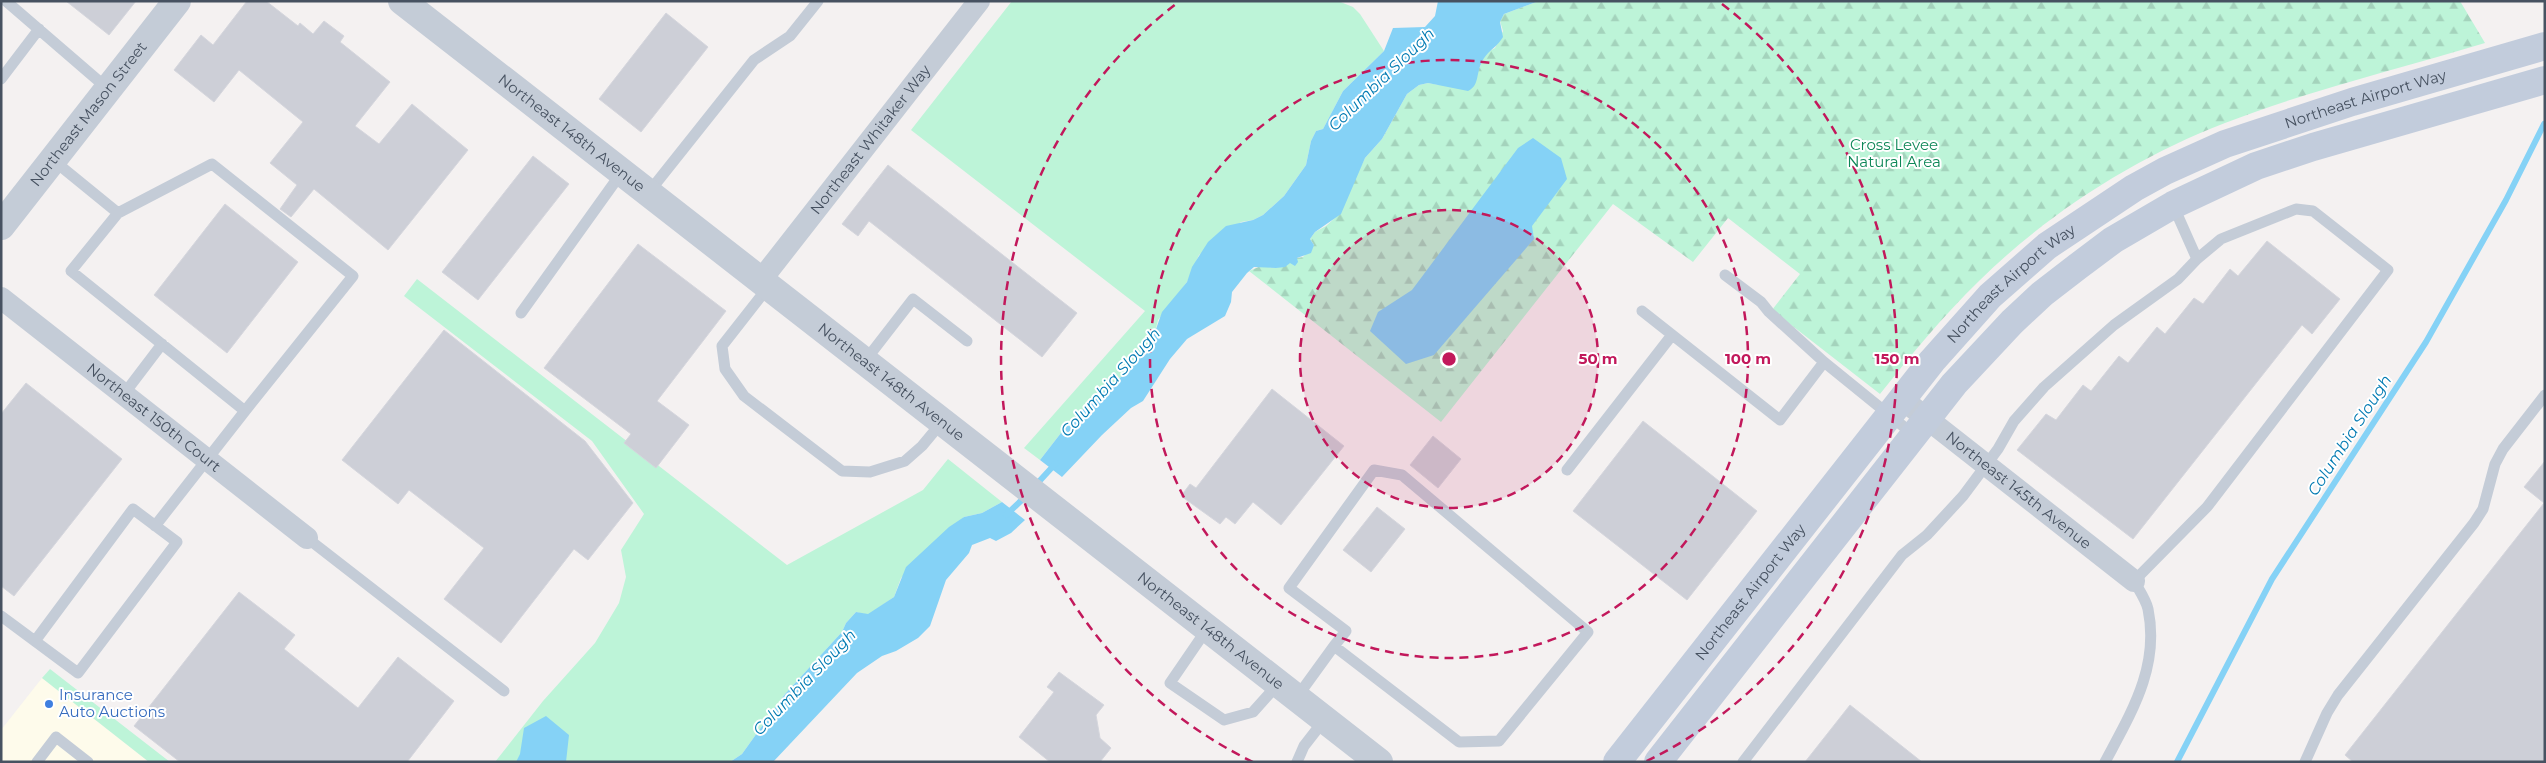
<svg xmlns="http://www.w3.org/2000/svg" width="2546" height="763" viewBox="0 0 2546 763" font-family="Montserrat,sans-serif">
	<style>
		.commercial { fill: #fefbeb }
		.green { fill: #bdf4d8 }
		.forest { fill: url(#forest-firs) }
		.water { fill: #85d2f6 }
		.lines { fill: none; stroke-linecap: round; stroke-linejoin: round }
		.stream { stroke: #85d2f6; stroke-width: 6 }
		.building { fill: #cdcfd7; stroke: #d5d6dd }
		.service { stroke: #c4ccd7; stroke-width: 11 }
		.minor { stroke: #c4ccd7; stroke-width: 22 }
		.tertiary { stroke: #c4ccd7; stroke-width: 28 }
		.secondary { stroke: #c2ccdc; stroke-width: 28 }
		.ring { fill: none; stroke: #c2185b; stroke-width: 2.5; stroke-dasharray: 9 6 }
		.shop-dot { fill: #3f7fe0; stroke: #fff; stroke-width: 2 }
		.labels { text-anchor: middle; stroke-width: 4; stroke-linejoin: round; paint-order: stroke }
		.street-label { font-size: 15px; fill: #475261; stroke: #fff }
		.park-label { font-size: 15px; fill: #0d8757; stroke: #fff }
		.shop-label { font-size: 15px; fill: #366cbe; stroke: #fff; text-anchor: start }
		.water-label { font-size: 16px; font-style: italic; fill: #017ab2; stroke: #fff }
		.centre { fill: #c2185b; stroke: #fff; stroke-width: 2.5 }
		.ring-label { font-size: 15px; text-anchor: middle; font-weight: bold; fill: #c2185b; stroke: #fff; stroke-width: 4; stroke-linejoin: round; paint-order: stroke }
	</style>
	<defs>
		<pattern id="forest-firs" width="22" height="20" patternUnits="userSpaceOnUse" patternTransform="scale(1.25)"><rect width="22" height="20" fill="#bdf4d8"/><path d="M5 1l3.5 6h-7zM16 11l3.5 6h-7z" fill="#a4d3bc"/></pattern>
	</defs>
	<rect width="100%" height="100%" fill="#f4f1f1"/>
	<!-- commercial -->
	<path class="commercial" d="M42,678L149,762H1V730Z"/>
	<!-- green -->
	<path class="green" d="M1012,1H1338L1353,7L1360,14L1384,51L1343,91L1323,129L1316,131L1311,141L1306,165L1284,196L1263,215L1253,220L1241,222L1199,255L1187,282L1158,320L1155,332L1135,365L1071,420L1040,460L1024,448L1145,311L911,130Z
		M417,279L787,565L923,490L948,459L1002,502L982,513L964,517L901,578L894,597L868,615L856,612L846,623L842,632L785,694L742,754L730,762H495L543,701L595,643L619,603L626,577L621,550L644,514L592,441L404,296Z
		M50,669L170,762H149L42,678Z"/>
	<!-- forest -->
	<path class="forest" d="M1539,1H2460L2485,43C2399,69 2310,90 2225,123C2136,157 2048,213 1979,281C1943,316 1911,355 1880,394L1772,310L1800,274L1728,218L1693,262L1613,204L1441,422L1249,271L1261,266L1276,268L1297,260V258L1303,257L1314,245L1310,239L1315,232L1326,226L1336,217L1365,158L1382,139L1407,94L1419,85L1428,83L1439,85L1478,71L1486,53L1495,48L1503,31L1500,21L1504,14Z"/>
	<!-- water -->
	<path class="water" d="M1438,1H1539L1504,14L1500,22L1503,37C1495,50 1488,49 1481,64C1476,75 1479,86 1468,91L1428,83L1419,85L1407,94L1382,139L1365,158L1341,214L1315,232L1310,239L1314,245L1311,253L1297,258L1298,262L1295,266L1290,263L1285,267L1276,268L1254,267L1247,273L1232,292L1231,302L1225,316L1187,339L1170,359L1143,401L1131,408L1102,435L1062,477L1040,460L1071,420L1135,365L1155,332L1162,312L1187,282L1192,267L1208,242L1226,226L1253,220L1263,215L1284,196L1306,165L1311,141L1316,131L1323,129L1343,91L1384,51L1393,28L1425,27L1435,16Z
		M1533,138L1561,158L1567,179L1532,226L1534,239L1434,355L1406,364L1370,331L1378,312L1412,290L1518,148Z
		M1002,502L1025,520L1011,533L996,541L990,538L972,545L969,553L946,580L930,626L918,638L896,651L882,656L857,673L773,762H730L742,754L785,694L842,632L846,623L856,612L868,614L894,597L906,567L949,527L964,517L982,513Z
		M546,716L569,735L566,762H516L520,754L524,728Z"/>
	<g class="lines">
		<!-- stream -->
		<path class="stream" d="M1034,487L1056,463
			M1006,515L1026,496
			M2177,762L2272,579L2426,342L2506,200L2544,124"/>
	</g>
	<!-- building -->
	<path class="building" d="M66,1H136L109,35Z
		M247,1H266L298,26L300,23L313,34L324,21L344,36L340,42L390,82L355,126L379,144L412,104L468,150L388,250L314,189L291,217L280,209L297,185L270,163L303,122L239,70L214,102L174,70L201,35L213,45Z
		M666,13L708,47L641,132L599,99Z
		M533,156L569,184L478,300L442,272Z
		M888,165L1077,313L1042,357L869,221L858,236L842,224Z
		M225,204L298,262L227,353L154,295Z
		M2267,241L2340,299L2312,334L2302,325L2133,539L2017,450L2046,414L2056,420L2083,385L2091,391L2119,356L2128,363L2157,327L2165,334L2194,298L2203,304L2230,269L2238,276Z
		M638,244L726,311L657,401L689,425L656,468L624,443L631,434L544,368Z
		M444,330L585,441L633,503L588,560L574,549L501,643L444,599L484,548L409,490L398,504L342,460Z
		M26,383L122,459L14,596L1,586V414Z
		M1272,389L1344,446L1281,525L1253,502L1235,524L1226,517L1220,524L1181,496L1190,484L1196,488Z
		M1643,421L1757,511L1687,600L1573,511Z
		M1433,436L1461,459L1438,488L1410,465Z
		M2545,461V762H2353L2345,755L2544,503L2524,487Z
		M1377,507L1405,529L1371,572L1343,550Z
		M239,592L295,635L284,649L358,708L398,657L454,701L407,762H180L134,726Z
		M1059,672L1104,705L1096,715L1100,738L1111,748L1100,762H1050L1019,737L1054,692L1047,687Z
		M1850,705L1922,762H1805Z"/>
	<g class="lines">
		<!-- service -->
		<path class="service" d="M6,1L108,89
			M1,79L39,29
			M53,160L118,213L71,271L245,411L155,526
			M649,192L754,60L790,36L818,1
			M2173,205L2197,259
			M118,213L212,164L353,276L245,411
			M1725,275L1761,302L1769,312L1824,362
			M769,286L722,346L725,369L744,396L842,471L870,472L905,461L922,446L942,422
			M1642,311L1780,420L1824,362L1914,435
			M521,313L622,172
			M865,361L913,299L967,341
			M124,394L162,344
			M1567,470L1672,335
			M307,538L504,691
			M1,616L78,673L177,542L133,509L35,641
			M1207,629L1170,683L1224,720L1253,712L1279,683
			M1297,697L1334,646L1459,742L1499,741L1588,632L1402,475L1374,470L1289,588L1346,631L1334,646
			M37,762L56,737L88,762
			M1297,762L1304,746L1325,719
			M1743,762L1902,555L1927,535L1963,496L1998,449L2014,421L2044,387L2114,325L2178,279L2197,259L2221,239L2296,209L2313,211L2388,270L2207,507L2134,581C2139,590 2146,600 2148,609C2160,667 2131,713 2105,762
			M2305,762L2327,713L2338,695L2474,523L2483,509L2495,464L2503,449L2545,395"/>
		<!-- minor -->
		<g class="minor">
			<path id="s1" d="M761,280L979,1"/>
			<path id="s2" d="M1,298L307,538"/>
			<path id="s3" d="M1902,399L2134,581"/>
		</g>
		<!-- tertiary -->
		<g class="tertiary">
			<path id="s4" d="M402,1L1379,762"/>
			<path id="s5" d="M1,226L177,1"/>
		</g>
		<!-- secondary -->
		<g class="secondary">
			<path id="s6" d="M1617,762L1932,361L1990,296L2047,246L2134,188L2165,171L2225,144L2352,102L2545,46"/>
			<path d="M1658,762L1954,384L2012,322L2042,294L2077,267L2113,240L2173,205L2256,166L2313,147L2545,80"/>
		</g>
	</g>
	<!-- distance rings -->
	<circle cx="1449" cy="359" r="149" fill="#c2185b" fill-opacity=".12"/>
	<g class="ring">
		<circle cx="1449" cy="359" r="149"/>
		<circle cx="1449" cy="359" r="299"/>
		<path d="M1253 762A448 448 0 0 1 1176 4M1722 4A448 448 0 0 1 1645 762"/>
	</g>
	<!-- markers -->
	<circle class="shop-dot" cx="49" cy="704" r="5"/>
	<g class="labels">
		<!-- street labels -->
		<g class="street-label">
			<text dy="5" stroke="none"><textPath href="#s6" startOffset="1026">Northeast Airport Way</textPath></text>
			<text dy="5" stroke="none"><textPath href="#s5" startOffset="142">Northeast Mason Street</textPath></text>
			<text dy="5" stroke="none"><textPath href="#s4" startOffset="215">Northeast 148th Avenue</textPath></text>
			<text dy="5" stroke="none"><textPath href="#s1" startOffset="178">Northeast Whitaker Way</textPath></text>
			<text dy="5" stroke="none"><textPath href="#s6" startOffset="621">Northeast Airport Way</textPath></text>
			<text dy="5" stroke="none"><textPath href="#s4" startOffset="620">Northeast 148th Avenue</textPath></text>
			<text dy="5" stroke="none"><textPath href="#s2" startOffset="194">Northeast 150th Court</textPath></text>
			<text dy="5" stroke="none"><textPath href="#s3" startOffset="148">Northeast 145th Avenue</textPath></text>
			<text dy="5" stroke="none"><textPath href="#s6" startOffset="216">Northeast Airport Way</textPath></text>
			<text dy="5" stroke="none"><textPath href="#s4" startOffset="1025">Northeast 148th Avenue</textPath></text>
		</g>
		<!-- park labels -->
		<g class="park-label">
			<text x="1894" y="150">Cross Levee<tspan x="1894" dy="17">Natural Area</tspan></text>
		</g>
		<!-- shop labels -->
		<g class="shop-label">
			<text x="59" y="700">Insurance<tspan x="59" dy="17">Auto Auctions</tspan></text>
		</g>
		<!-- water labels -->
		<g class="water-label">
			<text transform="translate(1381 79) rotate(-44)" y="6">Columbia Slough</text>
			<text transform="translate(1110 382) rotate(-48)" y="6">Columbia Slough</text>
			<text transform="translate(2349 435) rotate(-57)" y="6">Columbia Slough</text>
			<text transform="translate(804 682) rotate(-46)" y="6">Columbia Slough</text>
		</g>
	</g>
	<circle cx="1449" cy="359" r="8" class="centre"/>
	<g class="ring-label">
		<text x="1598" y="364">50 m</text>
		<text x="1748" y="364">100 m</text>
		<text x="1897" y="364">150 m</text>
	</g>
	<!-- border -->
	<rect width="2546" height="763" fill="none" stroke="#475261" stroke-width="5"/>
</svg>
